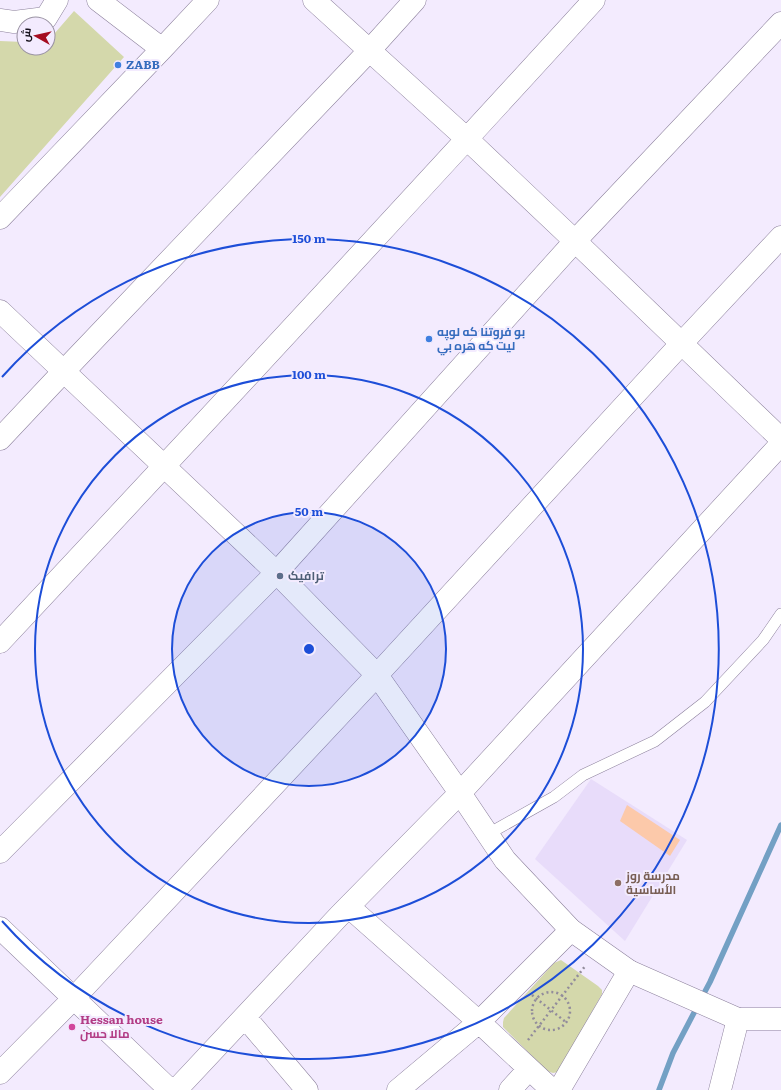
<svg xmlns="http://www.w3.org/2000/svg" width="781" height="1090" viewBox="0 0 781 1090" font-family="Literata,Cairo,serif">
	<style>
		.built { fill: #e8dcfa }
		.green { fill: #d4d8ab }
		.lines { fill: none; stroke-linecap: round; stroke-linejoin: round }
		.stream { stroke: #73a0c4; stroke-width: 5.5 }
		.building { fill: #fcc9aa }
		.service-casing { stroke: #8c809c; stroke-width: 12 }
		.minor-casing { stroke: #8c809c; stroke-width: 23 }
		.tertiary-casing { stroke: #8c809c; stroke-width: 23 }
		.secondary-casing { stroke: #8c809c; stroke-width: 23 }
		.path { stroke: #928c9b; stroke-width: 2.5; stroke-dasharray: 2 3; stroke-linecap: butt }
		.service { stroke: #fff; stroke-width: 11 }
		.minor { stroke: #fff; stroke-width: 22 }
		.tertiary { stroke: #fff; stroke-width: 22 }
		.secondary { stroke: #fff; stroke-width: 22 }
		.ring { fill: none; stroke: #1d4ed8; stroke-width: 2 }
		.shop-dot { fill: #3f7fe0; stroke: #f3ebfe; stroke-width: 1.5 }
		.service-dot { fill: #5c6f8a; stroke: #f3ebfe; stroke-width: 1.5 }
		.education-dot { fill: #8d6e63; stroke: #f3ebfe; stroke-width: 1.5 }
		.hotel-dot { fill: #d1479c; stroke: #f3ebfe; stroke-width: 1.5 }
		.labels { text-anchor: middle; stroke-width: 4; stroke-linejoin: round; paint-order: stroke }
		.shop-label { font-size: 12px; font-weight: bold; fill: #366cbe; stroke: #f3ebfe; text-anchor: start }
		.service-label { font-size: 12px; font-weight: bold; fill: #4e5e75; stroke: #f3ebfe; text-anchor: start }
		.education-label { font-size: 12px; font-weight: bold; fill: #785e54; stroke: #f3ebfe; text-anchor: start }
		.hotel-label { font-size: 12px; font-weight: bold; fill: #b23c85; stroke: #f3ebfe; text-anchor: start }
		.centre { fill: #1d4ed8; stroke: #f3ebfe; stroke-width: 2 }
		.ring-label { font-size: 12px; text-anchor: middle; font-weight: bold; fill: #1d4ed8; stroke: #f3ebfe; stroke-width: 4; stroke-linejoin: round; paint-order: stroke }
	</style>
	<rect width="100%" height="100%" fill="#f3ebfe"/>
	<!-- built -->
	<path class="built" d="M591,779L687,840L625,941L535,859Z"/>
	<!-- green -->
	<path class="green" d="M74,11L124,57L0,197V41L24,42V48H48V41Z
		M561,960L598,986L602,990V994L558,1072L553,1073L547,1071L503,1027V1022L504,1018L554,963Z"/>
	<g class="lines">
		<!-- stream -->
		<path class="stream" d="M701,999L710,982L781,825
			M659,1090L673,1053L697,1007"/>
	</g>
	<!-- building -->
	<path class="building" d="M627,805L680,840L670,856L620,821Z"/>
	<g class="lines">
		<defs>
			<path id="service" d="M488,834L554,797L583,775L655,741L705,702L763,640L781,614"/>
			<path id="minor" d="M98,0L162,49
				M314,0L467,139L575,241L781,439
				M0,20L14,22L46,18L57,0
				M0,218L162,49L208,0
				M0,439L64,371L369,51L415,0
				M0,642C199,429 398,215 594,0
				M349,907L479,1022L552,1090
				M0,928L170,1090
				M245,1017L307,1090
				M0,1073L74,998L377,675L681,344L781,237
				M176,1090L339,916L460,793L781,444
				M398,1090L479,1022L571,930
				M510,1090L529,1069
				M559,1090L629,971
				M720,1090L738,1019"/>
			<path id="tertiary" d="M0,311L277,573L377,675L460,793L505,860L571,930L629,971L738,1019H781"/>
			<path id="secondary" d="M0,852L278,571L575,241L781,23"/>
		</defs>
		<!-- service casing -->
		<use href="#service" class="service-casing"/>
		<!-- minor casing -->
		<use href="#minor" class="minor-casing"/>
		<!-- tertiary casing -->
		<use href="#tertiary" class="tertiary-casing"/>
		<!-- secondary casing -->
		<use href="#secondary" class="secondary-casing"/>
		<!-- path -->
		<path class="path" d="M532 1011a19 19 0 1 1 38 0a19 19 0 1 1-38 0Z
			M532,995L567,1023
			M528,1040L586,965"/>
		<!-- service -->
		<use href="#service" class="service"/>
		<!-- minor -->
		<use href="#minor" class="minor"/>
		<!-- tertiary -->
		<use href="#tertiary" class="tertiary"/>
		<!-- secondary -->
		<use href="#secondary" class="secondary"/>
	</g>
	<!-- distance rings -->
	<circle cx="309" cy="649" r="137" fill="#1d4ed8" fill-opacity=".12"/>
	<g class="ring">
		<circle cx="309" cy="649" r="137"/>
		<circle cx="309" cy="649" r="274"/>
		<path d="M2 377A410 410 0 1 1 2 921"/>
	</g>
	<!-- markers -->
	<g class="shop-dot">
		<circle cx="118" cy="65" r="4"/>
		<circle cx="429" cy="339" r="4"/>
	</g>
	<circle class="service-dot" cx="280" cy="576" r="4"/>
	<circle class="education-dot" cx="618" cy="883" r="4"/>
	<circle class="hotel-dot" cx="72" cy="1027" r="4"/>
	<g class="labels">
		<!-- shop labels -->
		<g class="shop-label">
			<text x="126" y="69">ZABB</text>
			<text x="437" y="336">بو فروتنا كه لوپه<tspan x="437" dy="14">ليت كه هره بي</tspan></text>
		</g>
		<!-- service labels -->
		<g class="service-label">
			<text x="288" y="580">ترافیک</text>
		</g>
		<!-- education labels -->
		<g class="education-label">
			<text x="626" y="880">مدرسة روز<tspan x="626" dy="14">الأساسية</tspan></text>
		</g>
		<!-- hotel labels -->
		<g class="hotel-label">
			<text x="80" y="1024">Hessan house<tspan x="80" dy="14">مالا حسن</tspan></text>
		</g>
	</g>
	<circle cx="309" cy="649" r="6" class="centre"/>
	<g class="ring-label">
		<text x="309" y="243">150 m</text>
		<text x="309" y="379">100 m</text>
		<text x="309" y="516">50 m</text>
	</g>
	<!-- north arrow -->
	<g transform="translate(36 36) rotate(278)"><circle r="19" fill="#f3ebfe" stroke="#9a93a3"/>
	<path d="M0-3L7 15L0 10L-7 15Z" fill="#a50c21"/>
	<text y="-6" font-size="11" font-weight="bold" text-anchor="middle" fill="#14101a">ش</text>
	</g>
</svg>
